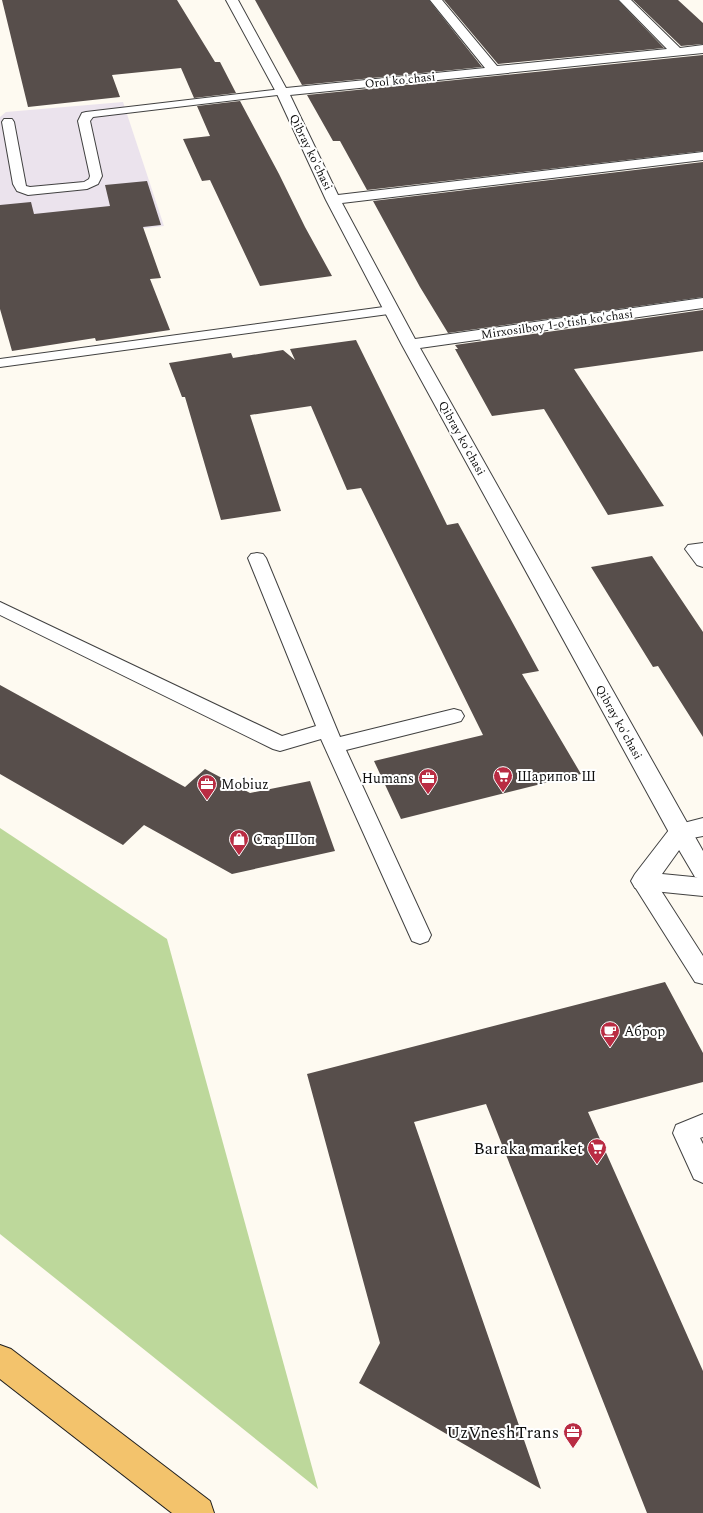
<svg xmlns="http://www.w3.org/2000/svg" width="703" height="1513" viewBox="0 0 703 1513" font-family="Spectral,serif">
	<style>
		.industrial { fill: #ebe3ed }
		.forest { fill: #bdd89b }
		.building { fill: #574e4b }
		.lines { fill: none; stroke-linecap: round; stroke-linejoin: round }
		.service-casing { stroke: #414141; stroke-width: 2 }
		.minor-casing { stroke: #414141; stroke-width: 2 }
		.tertiary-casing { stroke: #414141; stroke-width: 2 }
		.primary-casing { stroke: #1f1f1f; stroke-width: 2 }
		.service { fill: #fff; fill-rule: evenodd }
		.minor { fill: #fff; fill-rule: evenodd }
		.tertiary { fill: #fff; fill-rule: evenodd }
		.primary { fill: #f3c36c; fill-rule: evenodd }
		.labels { text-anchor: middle; stroke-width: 4; stroke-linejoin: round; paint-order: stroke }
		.far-street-label { font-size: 12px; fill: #0e0e0e; stroke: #fff }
		.poi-label { font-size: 14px; fill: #0e0e0e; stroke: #fff; text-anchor: start }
		.near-poi-label { font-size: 17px; fill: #0e0e0e; stroke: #fff; text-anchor: end }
	</style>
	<rect width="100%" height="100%" fill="#fefaf1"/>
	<!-- industrial -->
	<path class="industrial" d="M123,102L164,226L0,246V117L6,112Z"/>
	<!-- forest -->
	<path class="forest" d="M0,828L167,939L318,1489L0,1234Z"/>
	<!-- building -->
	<path class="building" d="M2,0H177L215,62H220L236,93L194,98L181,68L112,75L120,97L28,107Z
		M255,0H429L482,67L302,85Z
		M444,0H618L664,48L498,64Z
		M633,0H678L703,23V44L681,46Z
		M703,55V151L367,190L340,141H333L307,95Z
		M240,101L279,174L305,227L332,276L260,286L210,180L202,181L183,139L210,136L197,106Z
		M703,162V297L448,333L420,287L373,201Z
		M147,181L161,225L143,227L161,278L150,279L170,330L96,341L95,338L12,351L0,309V205L31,202L34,214L110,206L105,185Z
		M703,310V351L574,369L664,506L608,515L544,409L492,416L455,349H458L455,345Z
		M356,340L447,525L458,523L539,671L522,674L581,774L401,819L374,761L483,735L361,488L347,490L311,406L250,415L281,511L221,520L185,397H182L169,363L231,353L233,358L283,350L295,360L290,349Z
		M652,556L703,632V737L658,666L653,667L591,567Z
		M0,685L185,787L205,769L250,793L310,781L335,851L232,874L144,825L123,845L0,774Z
		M665,982L703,1053V1082L588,1112L703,1371V1513H647L486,1104L414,1122L541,1489L359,1383L380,1343L307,1074Z"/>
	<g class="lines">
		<defs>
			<path id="service" d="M282,89L286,90L288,92L286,94L93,117L90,121L102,176L98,184L87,189L28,195L17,191L13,184L2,122L4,119H12L14,122L26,186L30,187L84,182L89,179L90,176L78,121L82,113L86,112Z
				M391,306L396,307L398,310L396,313L0,367V359Z
				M703,543V567L697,565L685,549L688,545Z
				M257,553L263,554L266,558L340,737L454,709L461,711L464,716L461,721L454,723L346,750L431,935L428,941L420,944L412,941L321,739L280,751L273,749L0,615V602L282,736L316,726L248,558L251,554Z
				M643,873L651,875L703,956V984L695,982L635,887L632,881L635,875Z
				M703,1114V1137L700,1138L703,1144V1183L694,1179L673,1133L676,1125Z"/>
			<path id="minor" d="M226,0H238L286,88L485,68L430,0H442L497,66L667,49L619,0H631L680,48L703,45V53L290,95L338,195L703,152V160L342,203L415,339L703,298V308L420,348L703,851V880L695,877L672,838L402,345L326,200L276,92Z"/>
			<path id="tertiary" d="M703,818V836L687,839L662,874L703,878V896L643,890L635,888L631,881L635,874L672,826Z"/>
			<path id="primary" d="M0,1345L11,1349L210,1501L214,1513H172L0,1379Z"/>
		</defs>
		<!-- service casing -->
		<use href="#service" class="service-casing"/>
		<!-- minor casing -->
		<use href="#minor" class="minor-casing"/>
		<!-- tertiary casing -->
		<use href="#tertiary" class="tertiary-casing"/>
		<!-- primary casing -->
		<use href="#primary" class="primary-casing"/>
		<!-- service -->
		<use href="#service" class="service"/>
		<!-- minor -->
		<use href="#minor" class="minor"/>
		<!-- tertiary -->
		<use href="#tertiary" class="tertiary"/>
		<!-- primary -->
		<use href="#primary" class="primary"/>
	</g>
	<!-- icons -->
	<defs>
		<symbol id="supermarket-pin" viewBox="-11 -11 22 30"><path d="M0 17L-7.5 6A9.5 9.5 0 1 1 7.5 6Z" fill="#b92c43" stroke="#fff"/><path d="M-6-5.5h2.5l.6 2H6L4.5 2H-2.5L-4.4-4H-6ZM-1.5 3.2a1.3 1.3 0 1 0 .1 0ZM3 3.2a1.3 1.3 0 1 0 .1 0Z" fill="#fff"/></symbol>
		<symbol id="office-pin" viewBox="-11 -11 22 30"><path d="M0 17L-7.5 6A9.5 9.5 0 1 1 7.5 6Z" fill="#b92c43" stroke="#fff"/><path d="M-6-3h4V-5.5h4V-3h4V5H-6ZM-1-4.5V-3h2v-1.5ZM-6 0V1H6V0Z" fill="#fff"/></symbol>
		<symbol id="shop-pin" viewBox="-11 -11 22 30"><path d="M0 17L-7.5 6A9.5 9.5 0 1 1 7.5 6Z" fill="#b92c43" stroke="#fff"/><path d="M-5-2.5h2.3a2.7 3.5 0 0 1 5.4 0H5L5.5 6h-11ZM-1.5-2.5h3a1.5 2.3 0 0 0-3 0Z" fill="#fff"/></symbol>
		<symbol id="cafe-pin" viewBox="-11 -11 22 30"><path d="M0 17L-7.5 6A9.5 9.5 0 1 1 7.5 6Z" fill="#b92c43" stroke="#fff"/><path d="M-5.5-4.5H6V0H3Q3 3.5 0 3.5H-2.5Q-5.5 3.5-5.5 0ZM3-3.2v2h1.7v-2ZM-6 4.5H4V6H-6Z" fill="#fff"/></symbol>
	</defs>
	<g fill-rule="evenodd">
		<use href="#supermarket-pin" x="492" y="765" width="22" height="30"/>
		<use href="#office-pin" x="417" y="767" width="22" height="30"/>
		<use href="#office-pin" x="196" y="773" width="22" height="30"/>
		<use href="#shop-pin" x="228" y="828" width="22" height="30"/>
		<use href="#cafe-pin" x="599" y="1020" width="22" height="30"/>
		<use href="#supermarket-pin" x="586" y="1137" width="22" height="30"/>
		<use href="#office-pin" x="562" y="1421" width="22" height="30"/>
	</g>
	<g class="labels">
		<!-- far-street labels -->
		<g class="far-street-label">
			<text transform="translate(400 80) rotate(-6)" y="4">Orol ko'chasi</text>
			<text transform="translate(311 152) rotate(64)" y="4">Qibray ko'chasi</text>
			<text transform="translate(557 324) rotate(-8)" y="4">Mirxosilboy 1-o'tish ko'chasi</text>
			<text transform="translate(462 438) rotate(61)" y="4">Qibray ko'chasi</text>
			<text transform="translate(619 722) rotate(61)" y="4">Qibray ko'chasi</text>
		</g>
		<!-- poi labels -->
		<g class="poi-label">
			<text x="517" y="781">Шарипов Ш</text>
			<text x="414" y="783" text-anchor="end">Humans</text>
			<text x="221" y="789">Mobiuz</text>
			<text x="253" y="844">СтарШоп</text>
			<text x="624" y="1036">Аброр</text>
		</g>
		<!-- near-poi labels -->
		<g class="near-poi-label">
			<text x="583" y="1154">Baraka market</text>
			<text x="559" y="1438">UzVneshTrans</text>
		</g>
	</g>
</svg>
